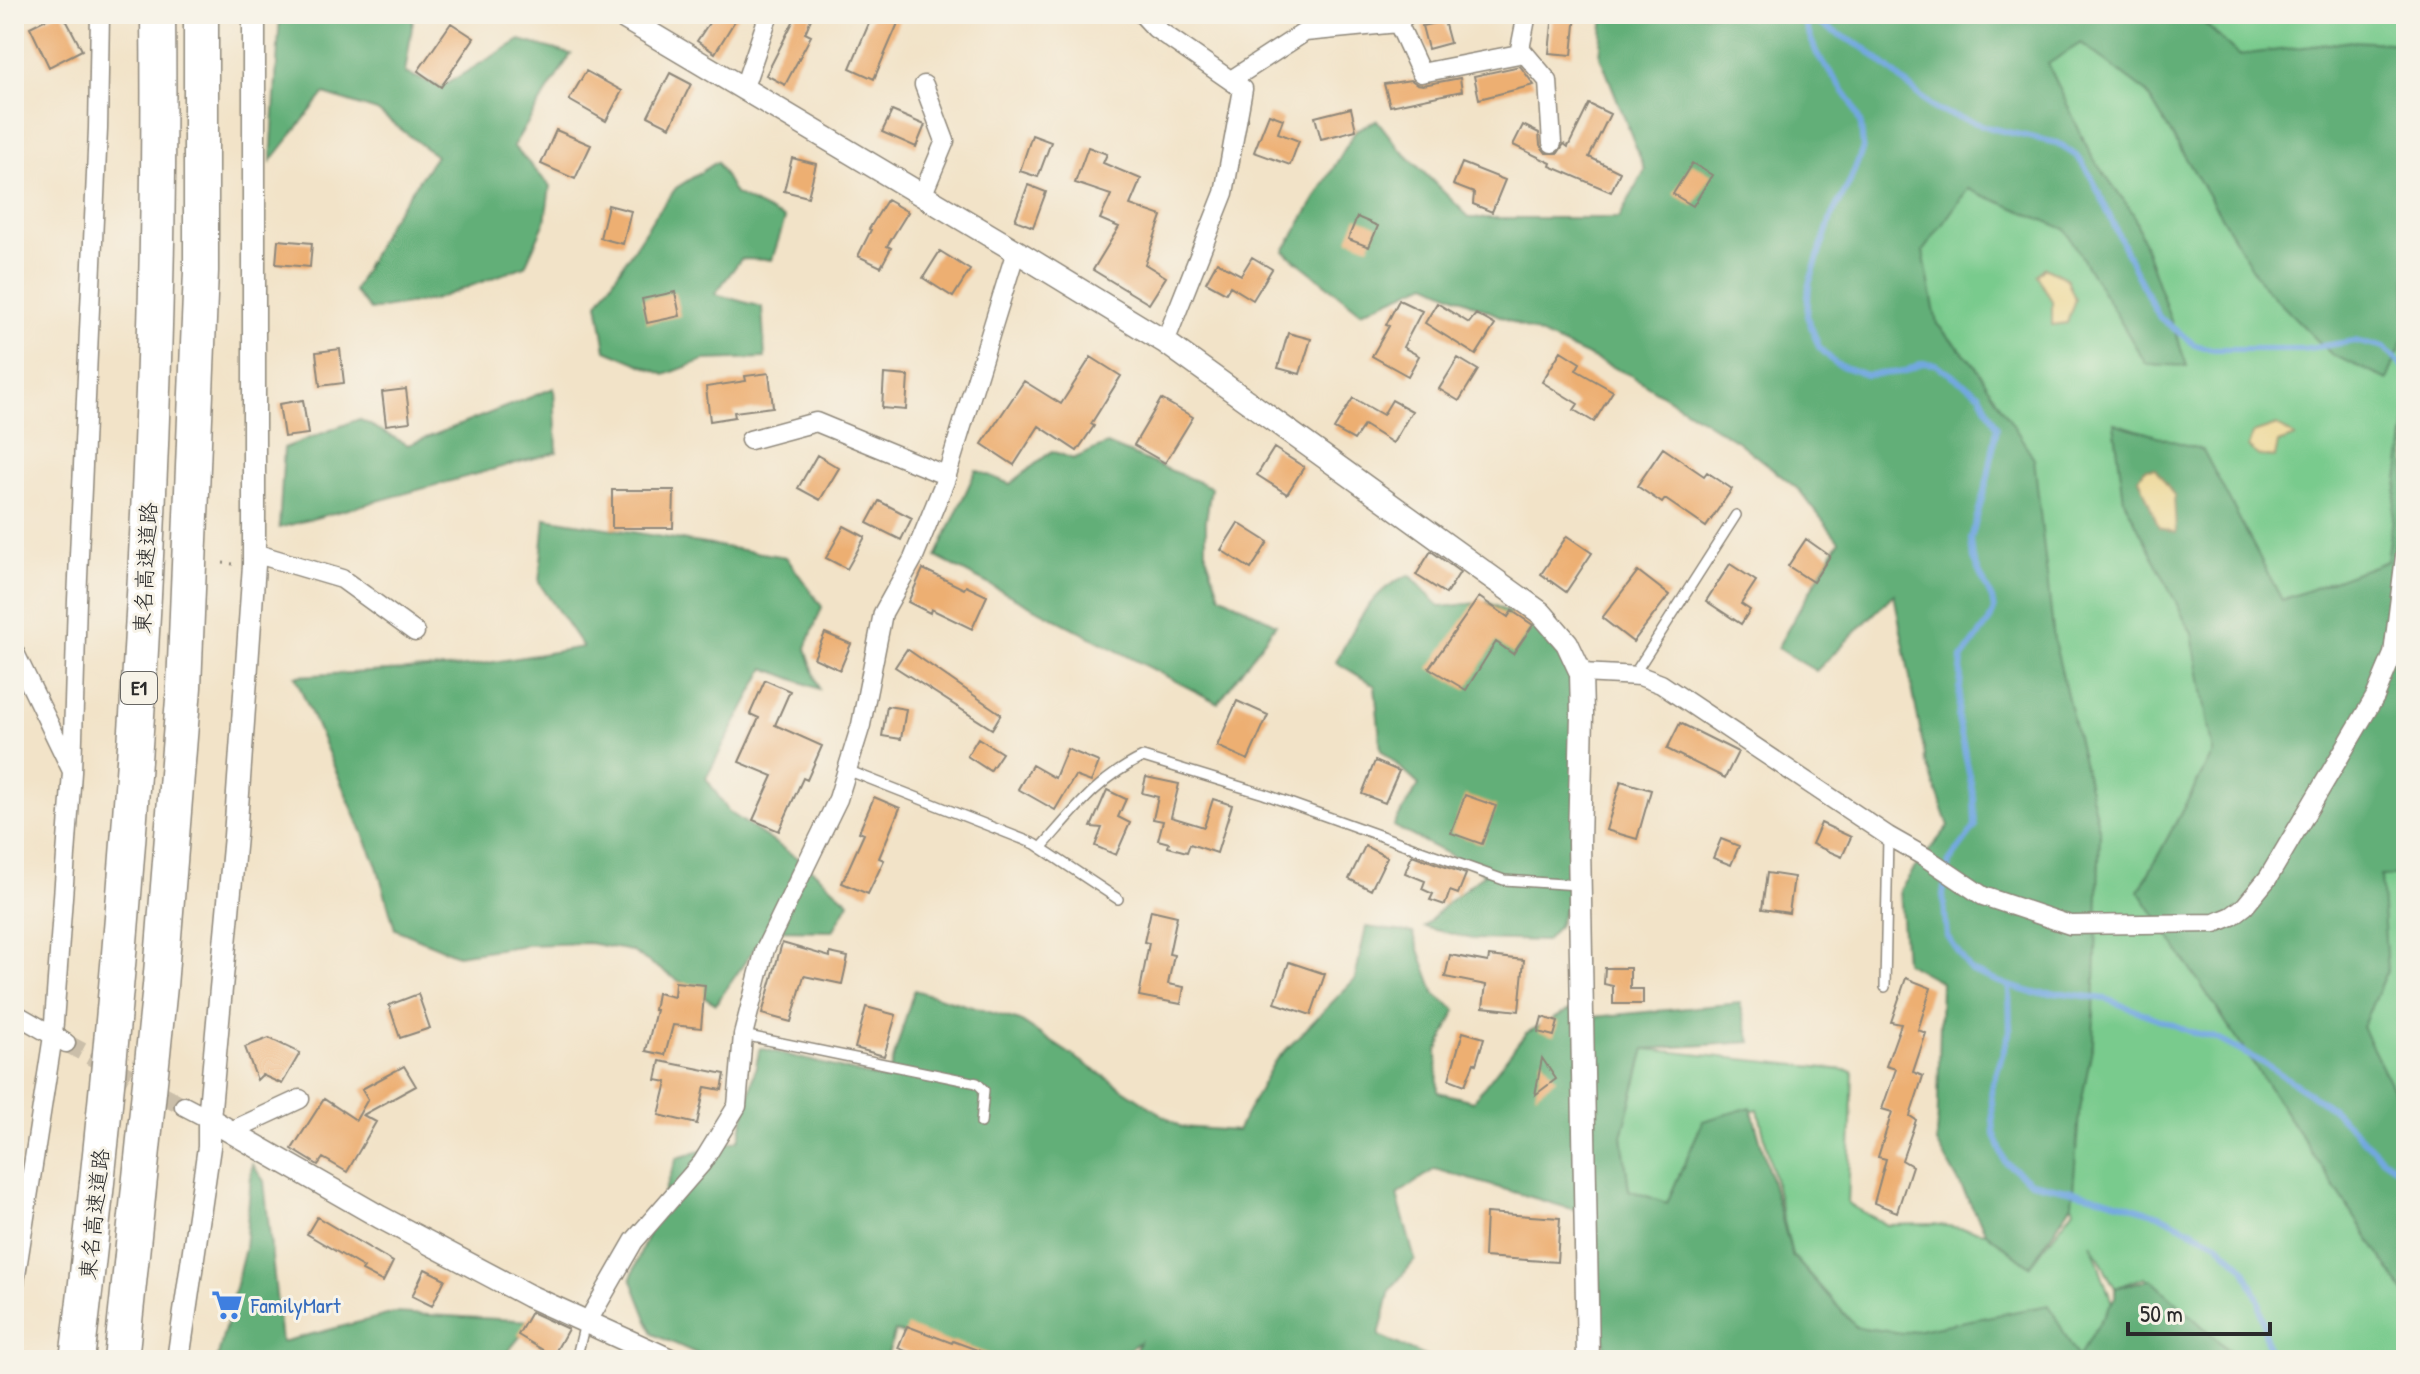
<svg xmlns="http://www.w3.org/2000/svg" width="2420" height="1374" viewBox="0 0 2420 1374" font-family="'Patrick Hand','Klee One',sans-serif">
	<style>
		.green { fill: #79cb8d; stroke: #527b5c; stroke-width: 2 }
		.forest { fill: #62af78; stroke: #466d52; stroke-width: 2 }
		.sand { fill: #eeda9e; stroke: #8c8264; stroke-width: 2 }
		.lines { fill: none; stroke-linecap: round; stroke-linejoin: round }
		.stream { stroke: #72a8e0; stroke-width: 6 }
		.building { fill: #edaf72 }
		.minor-tunnel { stroke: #cabea9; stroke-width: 18; stroke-dasharray: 18 9; stroke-linecap: butt }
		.service-casing { stroke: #8e877a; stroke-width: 12 }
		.minor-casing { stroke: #8e877a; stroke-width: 21 }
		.tertiary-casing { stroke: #8e877a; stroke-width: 25 }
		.motorway-casing { stroke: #8e877a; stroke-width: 37 }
		.path { stroke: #8e877a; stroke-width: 3; stroke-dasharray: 2 6; stroke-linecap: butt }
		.service { stroke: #fff; stroke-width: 9 }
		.minor { stroke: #fff; stroke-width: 18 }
		.tertiary { stroke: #fff; stroke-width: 22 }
		.motorway { stroke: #fff; stroke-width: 34 }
		.labels { text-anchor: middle; stroke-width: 6; stroke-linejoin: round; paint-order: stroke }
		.shield { fill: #f7f3e8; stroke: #686764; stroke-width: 2 }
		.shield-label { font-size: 20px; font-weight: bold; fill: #2b2b2b }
		.street-label { font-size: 22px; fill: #2b2b2b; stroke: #f7f3e8 }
		.shop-label { font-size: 22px; fill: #366cbe; stroke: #f7f3e8; text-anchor: start }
	</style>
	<rect width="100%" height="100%" fill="#f7f3e8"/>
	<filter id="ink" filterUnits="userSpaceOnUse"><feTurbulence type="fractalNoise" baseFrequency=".0125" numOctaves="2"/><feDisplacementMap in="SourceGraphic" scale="16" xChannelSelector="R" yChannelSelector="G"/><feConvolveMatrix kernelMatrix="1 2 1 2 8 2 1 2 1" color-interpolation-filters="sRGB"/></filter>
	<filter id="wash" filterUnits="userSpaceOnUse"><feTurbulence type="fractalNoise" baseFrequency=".006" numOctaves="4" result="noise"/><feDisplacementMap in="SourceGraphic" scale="32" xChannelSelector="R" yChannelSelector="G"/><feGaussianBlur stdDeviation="1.8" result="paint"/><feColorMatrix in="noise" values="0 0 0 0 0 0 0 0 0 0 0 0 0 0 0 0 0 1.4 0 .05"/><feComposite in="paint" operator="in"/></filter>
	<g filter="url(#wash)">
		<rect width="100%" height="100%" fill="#f2e3c8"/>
		<!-- green -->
		<path class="green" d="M1881,14H2406V1360H2239L2145,1277L2115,1288L2091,1243L2112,1303L2082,1360H1853L1856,1327L1792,1255L1758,1109L1703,1121L1667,1204L1629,1190L1622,1136L1645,1049L1853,1071L1848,1204L1887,1225L1934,1224L1986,1232L2030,1266L2074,1209L2072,1204Z"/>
		<!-- forest -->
		<path class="forest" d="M280,14H414L405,73L441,87L520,40L571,54L513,146L550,186L545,222L525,266L433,300L370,310L354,291L387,225L436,156L377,111L324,94L271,161Z
			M1604,14H2194L2239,55L2352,41L2406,44V334L2387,380L2331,354L2263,286L2146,92L2081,43L2048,64L2091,155L2133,213L2187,366L2146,364L2065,229L1968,189L1923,251L1937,324L1974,364L2034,458L2054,640L2100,833L2093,1043L2079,1114L2072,1204L2030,1266L1986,1232L1937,1143L1941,982L1905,962L1900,890L1914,869L1949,826L1926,761L1894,594L1816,671L1777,648L1839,541L1799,490L1737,441L1630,375L1427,283L1361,312L1284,251L1356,130L1377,120L1398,147L1470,218H1619L1645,170L1600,56Z
			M717,162L735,194L785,219L772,260L741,259L715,294L762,307L765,358L704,360L665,375L606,350L598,303L653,219L676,188Z
			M554,388L557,452L279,528L284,448L359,419L408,445Z
			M2406,422V876H2381L2387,971L2362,1027L2400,1103L2406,1124V1295L2139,891L2213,753L2192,634L2124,500L2114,423L2203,450L2282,600L2387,561Z
			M1107,444L1211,487L1206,520V555L1220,595L1276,624L1218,703L936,557L976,470L1010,484L1052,451L1073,459Z
			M545,518L786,557L822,607L806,648L819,689L765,668L706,778L729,812L806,864L849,902L833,931L767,930L716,1004L631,951L589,943L526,945L457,955L395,929L377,866L295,676L464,667L583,647L539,583Z
			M1410,575L1440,607L1487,602L1527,621L1565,660L1582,714L1574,885L1558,926L1546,941L1472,939L1424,927L1445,905L1485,873L1393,826L1419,785L1381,750L1375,686L1336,662C1353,629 1372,587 1410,575Z
			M1366,927L1413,933L1435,994L1456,1010L1437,1052L1438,1092L1473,1101L1526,1033L1581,1004L1585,1127L1594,1017L1740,1003L1751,1042L1645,1049L1622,1136L1629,1190L1667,1203L1703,1121L1751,1107L1792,1255L1856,1327L1903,1333L2049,1305L2078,1358L2115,1297V1288L2151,1279L2239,1360H1606L1585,1152V1213L1435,1169L1397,1195L1415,1260L1390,1290L1379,1336L1434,1360H1132L1139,1342L1115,1360H972L895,1331L886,1360H711L653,1334L631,1278L677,1158L739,1140L760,1048L887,1080L914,990L1020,1021L1181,1127L1237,1131L1274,1062L1355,979Z
			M252,1164L264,1181L281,1342L395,1313L533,1321L501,1360H217L245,1248Z"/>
		<!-- sand -->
		<path class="sand" d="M2045,267L2067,279L2075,299L2067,323L2052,325V301L2037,275Z
			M2277,425L2295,437L2278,443L2275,457L2259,456L2248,447L2253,433Z
			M2155,468L2174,495L2176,533L2159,528L2139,478L2145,469Z"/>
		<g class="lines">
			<!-- stream -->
			<path class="stream" d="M1801,14L1817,54L1852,103L1861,125L1863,148L1849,184L1832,215L1809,284L1807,316L1819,347L1836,364L1866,375L1903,372L1922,363L1935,364L1980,394L1997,427L1988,477L1971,539L1973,559L1992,599L1994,610L1989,622L1962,658L1958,719L1974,798L1975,827L1949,862L1943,894L1947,936L1971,971L2009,986L2034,993H2063L2106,999L2192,1032L2216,1038L2267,1065L2331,1108L2383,1159L2406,1175
				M1805,19L1820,24L1866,49L1936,110L1994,129L2057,143L2078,157L2092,178L2134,269L2159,317L2195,345L2210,349H2302L2355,341L2385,348L2406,370
				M2009,986L2010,1031L1991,1089L1994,1132L2005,1162L2031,1182L2104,1198L2160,1215L2217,1243L2244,1268L2259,1301L2270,1360"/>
		</g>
		<g id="blocks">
			<!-- building -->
			<path class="building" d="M56,14H63L82,50L49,67L30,27Z
				M715,14H739L715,53L697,41Z
				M797,14H813L805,33L811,36L785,85L766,75Z
				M873,14H883L899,21L874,79L850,68Z
				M1553,14H1576L1572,55L1549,53Z
				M1444,21L1450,43L1428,49L1422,26Z
				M451,23L474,38L441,87L418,71Z
				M1520,66L1534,85L1479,99L1474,76Z
				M586,71L622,91L606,121L569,100Z
				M670,73L691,84L670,127L648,116Z
				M1460,78L1462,91L1390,106L1384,84L1411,80L1417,84L1423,85Z
				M1589,104L1610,114L1589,157L1620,172L1611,192L1550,166L1551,163L1513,145L1523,125L1539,133L1540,145L1546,153H1558L1564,144L1568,147Z
				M1351,108L1356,130L1321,139L1315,117Z
				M892,111L925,125L916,147L882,132Z
				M1269,114L1283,119L1278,133L1299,141L1290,165L1254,152Z
				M556,130L591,145L575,179L541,164Z
				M1032,135L1051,142L1038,177L1020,171Z
				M1088,147L1107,154L1103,163L1141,179L1130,205L1162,216L1145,264L1166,277L1149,304L1093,270L1119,227L1100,219L1111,195L1075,183Z
				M792,158L816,164L808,197L784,191Z
				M1462,163L1505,180L1492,212L1473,204L1474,193L1453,185Z
				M1692,163L1712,175L1693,206L1673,194Z
				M1028,185L1046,192L1033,227L1015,220Z
				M887,200L908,212L887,246L891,248L881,267L858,256L871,230L869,229Z
				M608,205L631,211L623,244L600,238Z
				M1357,217L1378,226L1369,247L1348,239Z
				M278,240L312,243L310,267L276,264Z
				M940,251L970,270L953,297L923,278Z
				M1252,257L1272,269L1253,300L1230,286L1226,293L1206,282L1217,262L1241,275Z
				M675,292L680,316L647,323L642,299Z
				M1399,300L1422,311L1403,347L1419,356L1408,376L1372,356L1389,326L1386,325Z
				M1437,303L1469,323L1476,314L1495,325L1476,355L1425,323Z
				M1288,333L1311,339L1300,374L1278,368Z
				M340,349L344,383L320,386L316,352Z
				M1561,351L1580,363L1576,370L1613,391L1594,422L1574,410L1578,404L1542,382Z
				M1091,357L1121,376L1091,424L1094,426L1077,451L1039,426L1014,465L982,444L1024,381L1061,404Z
				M1458,358L1478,370L1459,401L1439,389Z
				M769,373L773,407L734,412L735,417L710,421L706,387L746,381L745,376Z
				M884,374L908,376L906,410L882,408Z
				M406,389L410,422L386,425L382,392Z
				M1353,398L1383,415L1392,400L1412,411L1393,443L1364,425L1354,440L1334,429Z
				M1161,399L1193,417L1165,463L1134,445Z
				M303,400L308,434L284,437L279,404Z
				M1274,448L1304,467L1287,494L1257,475Z
				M1663,448L1704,476L1707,472L1732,489L1706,527L1665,499L1662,503L1637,486Z
				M817,455L839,468L820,500L798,488Z
				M612,490H674L673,528H612Z
				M879,501L912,518L901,540L867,523Z
				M1238,523L1268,542L1251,569L1221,550Z
				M844,526L865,537L847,569L826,558Z
				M1567,536L1592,553L1566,592L1541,574Z
				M1806,539L1830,556L1813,582L1788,566Z
				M1431,551L1460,572L1446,594L1416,575Z
				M1730,564L1756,581L1741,604L1750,610L1741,624L1706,601Z
				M923,569L964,589L966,586L987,596L972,629L931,609L930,613L908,602Z
				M1638,571L1669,595L1633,642L1602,618Z
				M1479,597L1508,617L1512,611L1533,625L1513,654L1496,642L1466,690L1429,668Z
				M825,633L851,644L840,670L814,658Z
				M907,649L1001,714L992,729L895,667Z
				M765,680L790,691L775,725L822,746L807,780L803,778L779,831L753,820L773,776L739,762L759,718L750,714Z
				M1237,701L1268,715L1248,760L1217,746Z
				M887,706L906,709L901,739L882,736Z
				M1680,723L1738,752L1725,778L1667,749Z
				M978,738L1002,753L990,771L967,756Z
				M1067,749L1099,762L1091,782L1075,776L1055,810L1018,789L1032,765L1055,778Z
				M1375,761L1399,771L1385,803L1362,794Z
				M1146,777L1179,784L1171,817L1204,827L1213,799L1232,805L1217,853L1190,844L1187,852L1168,847L1169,843L1158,840L1163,821L1153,819L1158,797L1142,793Z
				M1621,781L1651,790L1637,839L1606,830Z
				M1107,790L1126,799L1118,817L1130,823L1116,855L1095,846L1102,828L1091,827Z
				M1465,795L1496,806L1482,844L1451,833Z
				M874,797L900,808L879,858L884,860L868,894L842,883L864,834L859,832Z
				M1821,823L1851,837L1842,857L1812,844Z
				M1721,839L1739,846L1731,865L1713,858Z
				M1365,846L1387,857L1371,890L1349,879Z
				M1412,855L1466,874L1458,894L1450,891L1445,905L1430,900L1433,894L1422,889L1425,881L1405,873Z
				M1767,873L1794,877L1789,913L1762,909Z
				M1151,910L1177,916L1169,954L1174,955L1168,984L1184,987L1181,1004L1139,996L1149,943L1144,942Z
				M782,943L830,957V953L848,957L842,984L804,976L791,1022L762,1014Z
				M1450,955L1488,962L1489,956L1524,960L1519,1011L1483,1007L1486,985L1445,977Z
				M1289,962L1325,974L1311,1015L1275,1003Z
				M1605,968H1630V989H1643V1004H1613V986L1604,984Z
				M1906,978L1931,988L1918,1030L1926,1033L1913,1072L1923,1076L1910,1116L1916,1120L1902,1160L1912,1166L1897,1212L1874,1203L1886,1159L1878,1157L1892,1112L1882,1109L1896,1069L1886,1066L1901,1024L1891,1022Z
				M675,982L705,985L701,1028L673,1025L665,1055L646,1051L656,1010H654L657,993L674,997Z
				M418,994L430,1028L400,1038L389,1005Z
				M866,1007L896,1015L884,1056L855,1048Z
				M1542,1017L1558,1022L1554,1036L1538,1032Z
				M1463,1032L1484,1038L1476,1064L1474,1063L1465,1085L1449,1079Z
				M269,1038L300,1053L282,1084L262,1075L257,1080L245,1047Z
				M1542,1058L1556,1079L1535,1095Z
				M660,1061L725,1074L722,1090L705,1087L697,1124L659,1115L667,1082L656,1080Z
				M404,1066L416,1086L363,1115L376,1122L347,1172L323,1158L318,1165L292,1149L324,1099L356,1120L368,1099L362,1089Z
				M1486,1213L1560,1218L1557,1262L1484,1257Z
				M317,1217L393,1262L383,1282L362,1271L364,1268L307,1234Z
				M425,1269L445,1279L432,1306L412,1296Z
				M531,1312L568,1329L553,1356L518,1335Z
				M907,1326L952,1343L953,1341L999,1358V1360H928L898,1348Z"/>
		</g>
	</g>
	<g filter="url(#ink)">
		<use href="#blocks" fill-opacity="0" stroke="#8e877a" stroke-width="2"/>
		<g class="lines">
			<!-- minor-tunnel -->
			<path class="minor-tunnel" d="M66,1043L184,1106"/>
			<defs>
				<path id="service" d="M1633,676L1736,515
					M847,770L1035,844L1118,899
					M1041,848C1075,810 1097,779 1143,757L1264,794L1504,880L1578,885
					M1885,987L1888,836
					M743,1035L977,1083L984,1090L981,1123
					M576,1360L585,1323"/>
				<path id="minor" d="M1142,14L1155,28L1243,89L1224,193L1165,342
					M1398,23L1421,73L1519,54L1527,14
					M1520,48L1548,81L1552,143
					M1231,80L1305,32L1398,23L1407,14
					M743,90L769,14
					M922,196L945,141L924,85
					M750,440L816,422L947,476
					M254,553L342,579L415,632
					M14,651L72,771
					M1581,673L1640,676L1661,684L1888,836L1925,857L1983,896L2070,925L2215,923L2232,916L2245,906L2268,878L2375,697L2393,654L2406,548
					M14,1013L66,1043
					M184,1106L209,1119
					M231,1131L300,1099
					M14,1288L53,1036L72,772L77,600L98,129L100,14
					M588,1321L634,1241L702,1163L737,1106L743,1035L765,949L838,799L861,725L883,613L913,559L945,481L1016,251"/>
				<path id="tertiary" d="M618,14L1016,251L1165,342L1541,613L1567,643L1581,673L1582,714L1579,843L1588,1360
					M209,1119L380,1217L529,1296L670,1360
					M178,1360L209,1147V1119L235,836L254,565V14"/>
				<path id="motorway" d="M77,1360C109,1093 133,825 146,556C155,376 160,195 158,14
					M121,1360L160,986L184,687L201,271V14"/>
			</defs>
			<!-- service casing -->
			<use href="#service" class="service-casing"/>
			<!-- minor casing -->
			<use href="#minor" class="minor-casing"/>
			<!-- tertiary casing -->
			<use href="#tertiary" class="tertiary-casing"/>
			<!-- motorway casing -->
			<use href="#motorway" class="motorway-casing"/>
			<!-- path -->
			<path class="path" d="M223,563L234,564"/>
			<!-- service -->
			<use href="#service" class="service"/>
			<!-- minor -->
			<use href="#minor" class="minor"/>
			<!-- tertiary -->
			<use href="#tertiary" class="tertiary"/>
			<!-- motorway -->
			<use href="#motorway" class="motorway"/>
		</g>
	</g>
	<!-- icons -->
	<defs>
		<symbol id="supermarket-bare" viewBox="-9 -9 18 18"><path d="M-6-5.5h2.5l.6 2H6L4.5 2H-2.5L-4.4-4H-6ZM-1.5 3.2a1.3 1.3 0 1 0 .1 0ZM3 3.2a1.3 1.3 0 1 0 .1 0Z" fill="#3f7fe0" stroke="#f7f3e8" stroke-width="2.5" paint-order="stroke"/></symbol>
	</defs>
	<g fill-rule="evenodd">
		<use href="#supermarket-bare" x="205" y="1283" width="44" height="44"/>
	</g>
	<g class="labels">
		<!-- shield labels -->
		<rect class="shield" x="121" y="672" width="36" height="32" rx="6"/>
		<g class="shield-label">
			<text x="139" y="695">E1</text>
		</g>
		<!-- street labels -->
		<g class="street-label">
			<text transform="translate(145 568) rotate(-87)" y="8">東名高速道路</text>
			<text transform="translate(94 1214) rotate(-84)" y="8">東名高速道路</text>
		</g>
		<!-- shop labels -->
		<g class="shop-label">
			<text x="251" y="1313">FamilyMart</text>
		</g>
	</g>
	<!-- margin -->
	<rect width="2420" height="1374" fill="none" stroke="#f7f3e8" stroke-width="48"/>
	<!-- scale -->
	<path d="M2128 1322v12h142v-12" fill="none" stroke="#2b2b2b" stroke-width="4"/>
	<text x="2140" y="1322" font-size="24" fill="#2b2b2b" stroke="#f7f3e8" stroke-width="6" paint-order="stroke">50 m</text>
</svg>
